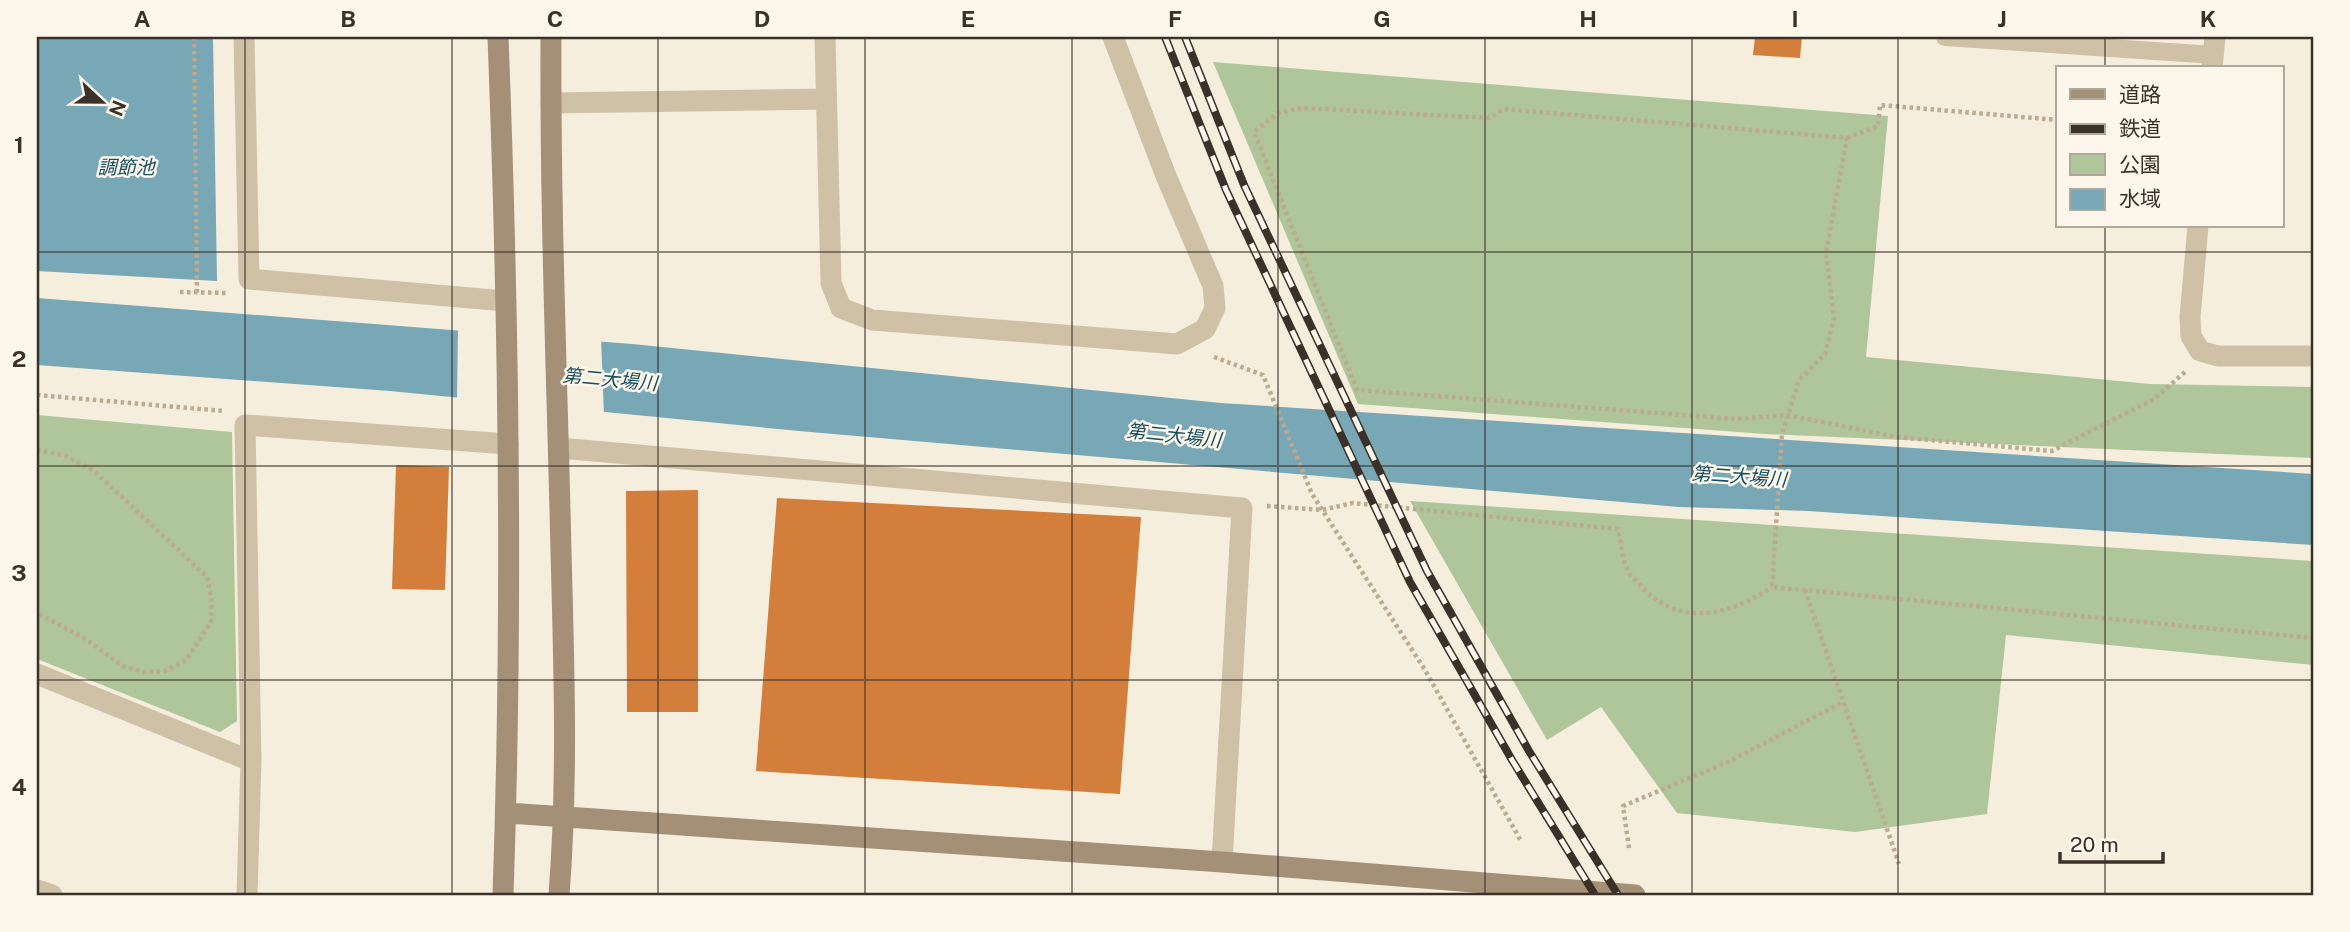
<svg xmlns="http://www.w3.org/2000/svg" width="2350" height="932" viewBox="0 0 2350 932" font-family="'Public Sans','Noto Sans JP',sans-serif">
	<style>
		.park { fill: #afc69a }
		.water { fill: #78a7b6 }
		.pier { fill: #f5eedc }
		.building { fill: #d47e3c }
		.lines { fill: none; stroke-linecap: round; stroke-linejoin: round }
		.path { stroke: #bbab90; stroke-width: 4.5; stroke-dasharray: 3.5 3.5; stroke-linecap: butt }
		.lane { stroke: #cfc1a6; stroke-width: 18 }
		.street { stroke: #cfc1a6; stroke-width: 21 }
		.secondary { stroke: #a39077; stroke-width: 21 }
		.rail-casing { stroke: #3b3128; stroke-width: 8 }
		.rail { stroke: #fcf7ea; stroke-width: 5; stroke-dasharray: 16; stroke-linecap: butt }
		.grid { fill: none; stroke: #3b3128; stroke-width: 2; stroke-opacity: 0.55 }
		.labels { text-anchor: middle; stroke-width: 5; stroke-linejoin: round; paint-order: stroke }
		.water-label { font-size: 19px; font-style: italic; fill: #184e61; stroke: #fcf7ea }
		.neatline { fill: none; stroke: #3b3128; stroke-width: 2.5 }
		.grid-label { font-size: 23px; text-anchor: middle; font-weight: bold; fill: #3b3128 }
	</style>
	<rect width="100%" height="100%" fill="#f5eedc"/>
	<!-- park -->
	<path class="park" d="M1213,62L1888,116L1866,357L2150,384L2313,387V458L1765,434L1358,404Z
		M37,415L232,432L237,721L220,732L37,659Z
		M1410,501L2313,561V665L2006,635L1987,814L1855,832L1677,813L1601,707L1547,740Z"/>
	<!-- water -->
	<path class="water" d="M37,37H213L217,281L37,271Z
		M37,298L632,344L1221,403L2313,474V545L1808,511L1679,507L799,431L390,391L37,365Z"/>
	<!-- pier -->
	<path class="pier" d="M458,328L601,339L604,415L457,401Z"/>
	<!-- building -->
	<path class="building" d="M1755,37H1802L1800,58L1753,55Z
		M396,465L449,467L445,590L392,589Z
		M698,490V712H627L626,491Z
		M777,498L1141,517L1120,794L756,771Z"/>
	<g class="lines">
		<!-- path -->
		<path class="path" d="M194,37L197,293
			M1847,138L1878,126L1880,105L2058,120
			M180,292L227,293
			M1214,357L1263,375L1312,494L1425,670L1521,841
			M2185,372L2154,399L2052,451L1896,437L1788,415L1735,419L1357,390L1254,132L1279,113L1301,108L1489,118L1503,109L1847,138L1826,253L1834,318L1825,354L1799,380L1782,434L1772,587L2313,638
			M37,395L224,411
			M37,450L66,456L94,471L207,577L212,602L211,622L186,660L165,671L143,672L123,666L87,640L37,613
			M1267,506L1322,510L1353,503L1618,529C1621,542 1622,559 1628,571C1631,577 1638,582 1642,587C1679,628 1731,615 1772,587
			M1805,590L1899,864
			M1629,848L1623,806L1730,761L1843,702"/>
		<!-- lane -->
		<path class="lane" d="M1945,37L2214,55"/>
		<!-- street -->
		<path class="street" d="M244,37L249,279L506,301
			M825,37L831,283L841,308L872,320L1177,344L1205,329L1215,308L1213,286L1166,176L1113,37
			M2212,68L2215,37
			M551,103L826,99
			M2198,226L2190,317L2191,336L2200,351L2218,356H2313
			M559,448L1242,508L1222,862
			M37,674L251,761
			M37,890L52,895
			M247,895L251,761L245,425L508,444"/>
		<!-- secondary -->
		<path class="secondary" d="M498,37C509,323 513,609 503,895
			M551,37C550,208 557,379 561,551C564,666 568,780 559,895
			M507,813L1222,862L1635,895"/>
		<defs>
			<path id="rail" d="M1165,37L1226,190L1410,582L1512,760L1595,895
				M1185,37L1244,185L1427,571L1529,751L1618,895"/>
		</defs>
		<!-- rail casing -->
		<use href="#rail" class="rail-casing"/>
		<!-- rail -->
		<use href="#rail" class="rail"/>
	</g>
	<!-- grid -->
	<path class="grid" d="M245,37V895M452,37V895M658,37V895M865,37V895M1072,37V895M1278,37V895M1485,37V895M1692,37V895M1898,37V895M2105,37V68M2105,226V895M37,252H2313M37,466H2313M37,680H2313"/>
	<g class="labels">
		<!-- water labels -->
		<g class="water-label">
			<text x="126" y="174">調節池</text>
			<text transform="translate(610 379) rotate(5)" y="7">第二大場川</text>
			<text transform="translate(1174 435) rotate(6)" y="7">第二大場川</text>
			<text transform="translate(1739 476) rotate(4)" y="7">第二大場川</text>
		</g>
	</g>
	<!-- border -->
	<rect width="2350" height="932" fill="none" stroke="#fcf7ea" stroke-width="77"/>
	<!-- legend -->
	<rect x="2056" y="66" width="228" height="161" fill="#fcf7ea" stroke="#afa89c" stroke-width="2"/>
	<rect x="2070" y="89" width="35" height="10" fill="#a39077" stroke="#afa89c" stroke-width="2"/>
	<text x="2119" y="102" font-size="21" fill="#3b3128">道路</text>
	<rect x="2070" y="124" width="35" height="10" fill="#3b3128" stroke="#afa89c" stroke-width="2"/>
	<text x="2119" y="136" font-size="21" fill="#3b3128">鉄道</text>
	<rect x="2070" y="154" width="35" height="21" fill="#afc69a" stroke="#afa89c" stroke-width="2"/>
	<text x="2119" y="172" font-size="21" fill="#3b3128">公園</text>
	<rect x="2070" y="189" width="35" height="21" fill="#78a7b6" stroke="#afa89c" stroke-width="2"/>
	<text x="2119" y="206" font-size="21" fill="#3b3128">水域</text>
	<!-- north arrow -->
	<g transform="translate(102 102) rotate(112)" stroke="#fcf7ea" stroke-width="5" paint-order="stroke">
	<path d="M0-5L12 26L0 18L-12 26Z" fill="#3b3128"/>
	<text y="-10" font-size="19" font-weight="bold" text-anchor="middle" fill="#3b3128">N</text>
	</g>
	<!-- scale -->
	<path d="M2060 852v10h103v-10" fill="none" stroke="#3b3128" stroke-width="3.5"/>
	<text x="2070" y="852" font-size="21" fill="#3b3128" stroke="#fcf7ea" stroke-width="5" paint-order="stroke">20 m</text>
	<rect x="38" y="38" width="2274" height="856" class="neatline"/>
	<g class="grid-label">
		<text x="142" y="27">A</text>
		<text x="348" y="27">B</text>
		<text x="555" y="27">C</text>
		<text x="762" y="27">D</text>
		<text x="968" y="27">E</text>
		<text x="1175" y="27">F</text>
		<text x="1382" y="27">G</text>
		<text x="1588" y="27">H</text>
		<text x="1795" y="27">I</text>
		<text x="2002" y="27">J</text>
		<text x="2208" y="27">K</text>
		<text x="19" y="153">1</text>
		<text x="19" y="367">2</text>
		<text x="19" y="581">3</text>
		<text x="19" y="795">4</text>
	</g>
</svg>
